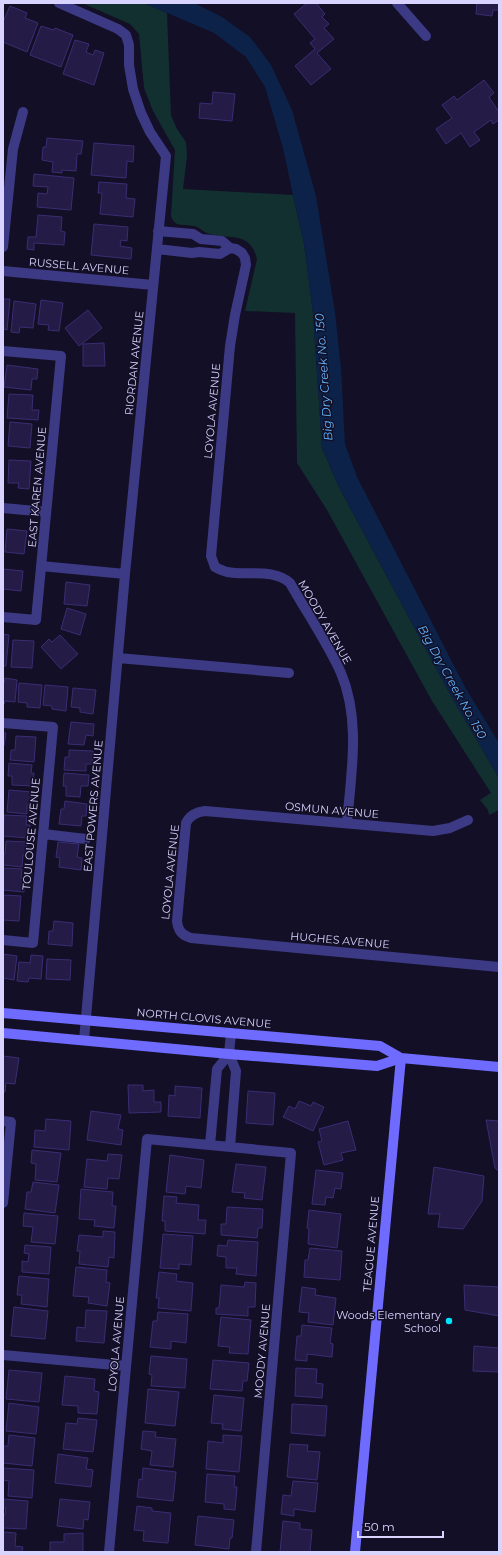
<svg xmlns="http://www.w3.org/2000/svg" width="502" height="1555" viewBox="0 0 502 1555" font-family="Montserrat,sans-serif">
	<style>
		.green { fill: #12302f }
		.water { fill: #0c2248 }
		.building { fill: #241b47; stroke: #3b2d73 }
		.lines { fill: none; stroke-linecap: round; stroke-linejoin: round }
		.street { stroke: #3d3a85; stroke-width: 10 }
		.secondary { stroke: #6f6bff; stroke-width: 10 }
		.poi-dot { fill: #00e5ff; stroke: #130f26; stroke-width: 1.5 }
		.labels { text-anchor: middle; stroke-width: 3; stroke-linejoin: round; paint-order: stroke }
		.street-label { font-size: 11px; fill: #d9d4ff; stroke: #130f26 }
		.poi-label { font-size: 11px; fill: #d9d4ff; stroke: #130f26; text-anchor: end }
		.water-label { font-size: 12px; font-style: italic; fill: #62b6ff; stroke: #130f26 }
	</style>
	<rect width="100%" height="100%" fill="#130f26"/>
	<!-- green -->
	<path class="green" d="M82,3H144L167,13L171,115L177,129L186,142L187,156L183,189L293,195L304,244L313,313L322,448L339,487L451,696L499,778V810L489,815L488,810L480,800L491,793L432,701L327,510L297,463L295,313L245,311L257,259C250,231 232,240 210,234C204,233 200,227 194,226C184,224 175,228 171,216L175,150L153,111L144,88L139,34L130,24Z"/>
	<!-- water -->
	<path class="water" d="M144,3H194L222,17L250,37L271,65L292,110L316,196L335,312L341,368L345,444L357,477L465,687L499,743V778L451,696L339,487L322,448L313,313L304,244L293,195L283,148L265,87L246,57L214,33Z"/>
	<!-- building -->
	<path class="building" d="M307,3H316L325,14L322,17L329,24L324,28L334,39L317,53L331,69L311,85L295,66L315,49L310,43L315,39L294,14Z
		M477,3H499V10H493L492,16L476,14Z
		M10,6L27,13L25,18L38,23L27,52L3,42V22Z
		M41,26L54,30L55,28L73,35L61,67L30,55Z
		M75,40L89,44L86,52L93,55L95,50L104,53L94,85L63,74Z
		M484,80L494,93L489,97L499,112V120L493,124L491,120L474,132L480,140L470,147L461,133L446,144L436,129L452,118L442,105L454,96L457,100Z
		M213,92L235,94L232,121L199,118L200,103L212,104Z
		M47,138L83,141L81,154H77L76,171L62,170V173L52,172L53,162L42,160L43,147H46Z
		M94,143L134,146L133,162L127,161L126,178L91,175Z
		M34,174L74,178L71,210L37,207L38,193L47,194L48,187L33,186Z
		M99,182L127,184L126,198L135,199L133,217L100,214L102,193H98Z
		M38,215L62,217L61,231L65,232L64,245L34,243V250L27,249L28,237H36Z
		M94,224L128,227L127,241L121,240L120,246L132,248L131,259L91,255Z
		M3,299H10L7,330L3,329Z
		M41,300L63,303L59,331L48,330L49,325L38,324Z
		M14,301L36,304L33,328L20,327L19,333L11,332Z
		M88,310L102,328L79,346L65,328Z
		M104,343L105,366H83V344Z
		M7,365L38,369L37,379H32L31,390L4,387Z
		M9,394L33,395L32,410H39L38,420L7,418Z
		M10,422L32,424L30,448L8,446Z
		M9,460L31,461L29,489L18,488L19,483H8Z
		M7,529L27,531L24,554L5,552Z
		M3,569L23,571L21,591L3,589Z
		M66,582L90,585L87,606L64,604Z
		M67,608L86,614L80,635L61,629Z
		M3,634L9,635L6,666H3Z
		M60,635L78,654L61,669L41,647L49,639L52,642Z
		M13,640L34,641L32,668L11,667Z
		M5,678L17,680L15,702L5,701L4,704H3V683H4Z
		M19,683L42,685L40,708L27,707V703L18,702Z
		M45,685L68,687L66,711L52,709V706L43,705Z
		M73,688L96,690L93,714L80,712V708L71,707Z
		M71,722L94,724L93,736L86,735L84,745L68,744Z
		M3,733H6L4,746H3Z
		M16,736L36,737L34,762L10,760L11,750H15Z
		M69,750L93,751L92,764H86V771L64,770L65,757H69Z
		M9,763L32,765L31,773H34L33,786L12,785V776H8Z
		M64,773L89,775L88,786H81L80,797L66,796V786H63Z
		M9,790L32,792L31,805H27V814L7,812Z
		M65,801L87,804L86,816H82L81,826L59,824L61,809H64Z
		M4,815L27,816L26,825H30L29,838L3,836Z
		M6,841L27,842L26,855H23L22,867L3,865V854H5Z
		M58,842L79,844L77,857L82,858L81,870L59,867L60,858L56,857Z
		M3,868L22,869L21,878H25L24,892L3,890Z
		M3,895L21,896L19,921L3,920Z
		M54,921L73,923L72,946L48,944L49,931H53Z
		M3,954L17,956L14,980L3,978Z
		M31,955L43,956L41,979L29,978L28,982L17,981L19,962L30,963Z
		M47,959L71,960L70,980L46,979Z
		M3,1056L19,1058L15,1084L6,1083L5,1092H3Z
		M128,1085H143V1091L154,1090V1102H161V1112L129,1113Z
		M175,1086L202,1088L200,1118L168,1116L169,1095L175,1096Z
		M248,1091L275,1093L273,1125L246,1123Z
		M299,1101L311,1106L313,1102L324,1107L313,1131L283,1117L289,1106L295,1109Z
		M91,1111L121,1115L118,1129L123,1130L121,1145L87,1140Z
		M46,1119L71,1121L69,1150L34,1147L35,1130L45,1131Z
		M486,1120L499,1121V1171L495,1168Z
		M348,1121L356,1150L341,1153L343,1160L324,1165L318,1142L322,1141L319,1129Z
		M32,1150L61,1153L57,1182L35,1180L36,1164L31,1163Z
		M108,1154L122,1155L119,1179L108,1178L107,1189L84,1187L87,1159L107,1161Z
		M170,1155L204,1160L201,1188L186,1186L185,1194L166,1192Z
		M236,1164L266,1167L262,1200L244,1198L245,1193L232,1192Z
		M434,1167L484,1176L482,1201L463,1229L438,1227L440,1214H428Z
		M316,1170L343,1173L341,1189L335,1188L333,1198L326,1197L325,1205L312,1204Z
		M33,1182L59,1185L55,1213L25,1209L27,1192H31Z
		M81,1189L113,1192L112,1206H116L114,1228L94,1226L95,1220L79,1219Z
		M164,1196L177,1197L176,1203L199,1205L198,1220H206L205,1234L165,1231V1221H162Z
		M227,1207L263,1209L262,1228H258L257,1238L221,1235V1224H226Z
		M309,1210L341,1214L337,1248L308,1244L309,1229L307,1228Z
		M24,1213L58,1216L55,1244L31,1242L33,1227L23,1226Z
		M103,1231L115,1232L114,1258L109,1257L108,1267L79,1264L80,1251H77L79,1235L103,1237Z
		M163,1234L193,1236L191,1265L179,1264V1269L160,1268Z
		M228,1240L258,1242L256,1276L236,1274L237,1268H226V1257L217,1256L218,1245L227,1246Z
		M25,1245L51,1247L49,1274L22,1272V1261L28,1262L29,1254L24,1253Z
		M310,1248L342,1251L340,1280L304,1277L305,1260H308Z
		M76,1267L107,1270L106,1282L110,1283L107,1306L88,1303L89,1297L73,1296Z
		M159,1272L177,1274L176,1281L193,1283L191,1311L158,1308L159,1298H156Z
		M19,1276L49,1279L47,1307L21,1304L22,1295H17Z
		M245,1282L256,1283L255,1307H248V1316L216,1314V1308H219L221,1285L244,1287Z
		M464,1285L499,1287V1316L465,1310Z
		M302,1287L316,1289L315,1295L336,1298L333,1325L308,1322L309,1313L299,1312Z
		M14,1307L48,1311L45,1339L11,1336Z
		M86,1310L107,1311L104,1343L76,1341L77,1327L85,1328Z
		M158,1312L188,1314L186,1343L171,1341V1349L150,1347L153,1321H157Z
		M221,1317L251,1320L248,1354L229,1353L230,1347L218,1346Z
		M302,1325L332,1328L330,1343L333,1344L332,1357L307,1354V1361L295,1360L297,1336H301Z
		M474,1346L499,1348V1372L473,1371Z
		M151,1356L187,1359L185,1388L151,1386L152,1375L149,1374Z
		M213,1360L249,1363L247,1381H243L242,1391L210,1389Z
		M296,1368L317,1369L316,1383L323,1384L322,1398L295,1396Z
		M9,1370L42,1373L39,1402L6,1399Z
		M65,1376L95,1379L94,1391L99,1392L97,1414L78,1413V1406L62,1405Z
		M148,1389L179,1392L175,1426L145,1423Z
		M214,1395L244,1398L241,1431L222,1429L223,1424L211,1423Z
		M9,1403L39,1407L36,1434L6,1431Z
		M292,1404L327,1406L325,1436L291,1433Z
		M78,1418L97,1420L93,1452L63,1449L66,1423L77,1424Z
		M143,1431L156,1432L155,1437L176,1439L173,1467L150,1465L152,1451L141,1449Z
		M9,1435L35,1438L32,1466L3,1463V1446H8Z
		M223,1435L242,1436L239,1472L206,1469L208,1441L223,1443Z
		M290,1444L308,1445L307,1451L320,1452L317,1480L287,1477Z
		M58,1454L88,1458L86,1469L93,1470L91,1487L55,1483Z
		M3,1468L34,1470L32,1498L8,1496L9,1481L3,1480Z
		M143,1468L176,1472L173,1501L137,1497L139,1479L142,1480Z
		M207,1474L235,1476L234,1487H237L235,1510L224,1509V1504L205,1502Z
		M293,1481L318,1483L315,1512L294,1509V1516L281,1514L283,1495L291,1496Z
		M3,1499L28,1501L26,1529L3,1528V1515H5L6,1508H3Z
		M60,1499L90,1502L88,1520L84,1519L83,1529L57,1526Z
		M137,1506L152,1508V1511L171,1513L168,1543L143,1541L144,1531L134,1530Z
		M198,1516L234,1520L232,1538H230L229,1549L195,1545Z
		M283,1521L300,1523V1529L312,1530L310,1552H280Z
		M3,1532L16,1533L15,1546L23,1547L22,1552H3Z
		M83,1533V1552H50V1542H64V1534Z"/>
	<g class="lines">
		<!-- street -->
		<path class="street" d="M59,3L118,29L126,35L129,45V65L133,89L141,113L150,132L166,156L125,574L84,1040
			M397,3L426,36
			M158,231L193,234L201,239L222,241L230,248L236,249L242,253L245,258L246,265L235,315L230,346L211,556L215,567C219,569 223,571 227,572C247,576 273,568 290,583C307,613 327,642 341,673C361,720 351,774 347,823
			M3,247L13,149L23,112
			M157,249L192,253L199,252L220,254L230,248
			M3,271L153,285
			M3,351L61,356L36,620L3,617
			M3,508L46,512
			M41,566L125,574
			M118,658L289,673
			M3,723L53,727L33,943L3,940
			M468,820L450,828L433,831L205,811C196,812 190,815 186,823L177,921C178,931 182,935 191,938L499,967
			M43,834L86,839
			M229,1054L231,1033
			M3,1121L11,1122L3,1203
			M210,1145L217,1069L229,1054L236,1071L230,1147
			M3,1355L126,1366
			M109,1552L147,1139L291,1153L256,1552"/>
		<!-- secondary -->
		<path class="secondary" d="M3,1013L380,1046L401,1058L499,1067
			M3,1033L229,1054L377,1066L401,1058
			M355,1552L401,1058"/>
	</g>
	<!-- markers -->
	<circle class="poi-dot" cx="449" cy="1321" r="4"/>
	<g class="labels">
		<!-- street labels -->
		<g class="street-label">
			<text transform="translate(79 266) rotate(5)" y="4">RUSSELL AVENUE</text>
			<text transform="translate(134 363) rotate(-84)" y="4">RIORDAN AVENUE</text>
			<text transform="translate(212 411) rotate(-85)" y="4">LOYOLA AVENUE</text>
			<text transform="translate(37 487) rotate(-85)" y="4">EAST KAREN AVENUE</text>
			<text transform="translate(325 622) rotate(60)" y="4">MOODY AVENUE</text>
			<text transform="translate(93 806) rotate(-85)" y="4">EAST POWERS AVENUE</text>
			<text transform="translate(332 810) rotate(5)" y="4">OSMUN AVENUE</text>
			<text transform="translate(31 834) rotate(-85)" y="4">TOULOUSE AVENUE</text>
			<text transform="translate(170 872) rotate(-84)" y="4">LOYOLA AVENUE</text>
			<text transform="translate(340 940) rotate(5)" y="4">HUGHES AVENUE</text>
			<text transform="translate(204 1018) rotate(5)" y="4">NORTH CLOVIS AVENUE</text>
			<text transform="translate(371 1244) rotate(-85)" y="4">TEAGUE AVENUE</text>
			<text transform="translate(116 1344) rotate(-85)" y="4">LOYOLA AVENUE</text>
			<text transform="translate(262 1351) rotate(-85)" y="4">MOODY AVENUE</text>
		</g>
		<!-- poi labels -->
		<g class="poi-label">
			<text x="441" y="1319">Woods Elementary<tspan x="441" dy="13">School</tspan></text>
		</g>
		<!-- water labels -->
		<g class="water-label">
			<text transform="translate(324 377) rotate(-94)" y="4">Big Dry Creek No. 150</text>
			<text transform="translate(452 682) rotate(61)" y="4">Big Dry Creek No. 150</text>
		</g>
	</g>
	<!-- border -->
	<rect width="502" height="1555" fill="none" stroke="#d9d4ff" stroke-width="8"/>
	<!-- scale -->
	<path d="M358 1531v6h85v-6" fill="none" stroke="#d9d4ff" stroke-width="2"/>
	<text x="364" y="1531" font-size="12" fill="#d9d4ff" stroke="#130f26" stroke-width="3" paint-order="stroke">50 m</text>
</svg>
